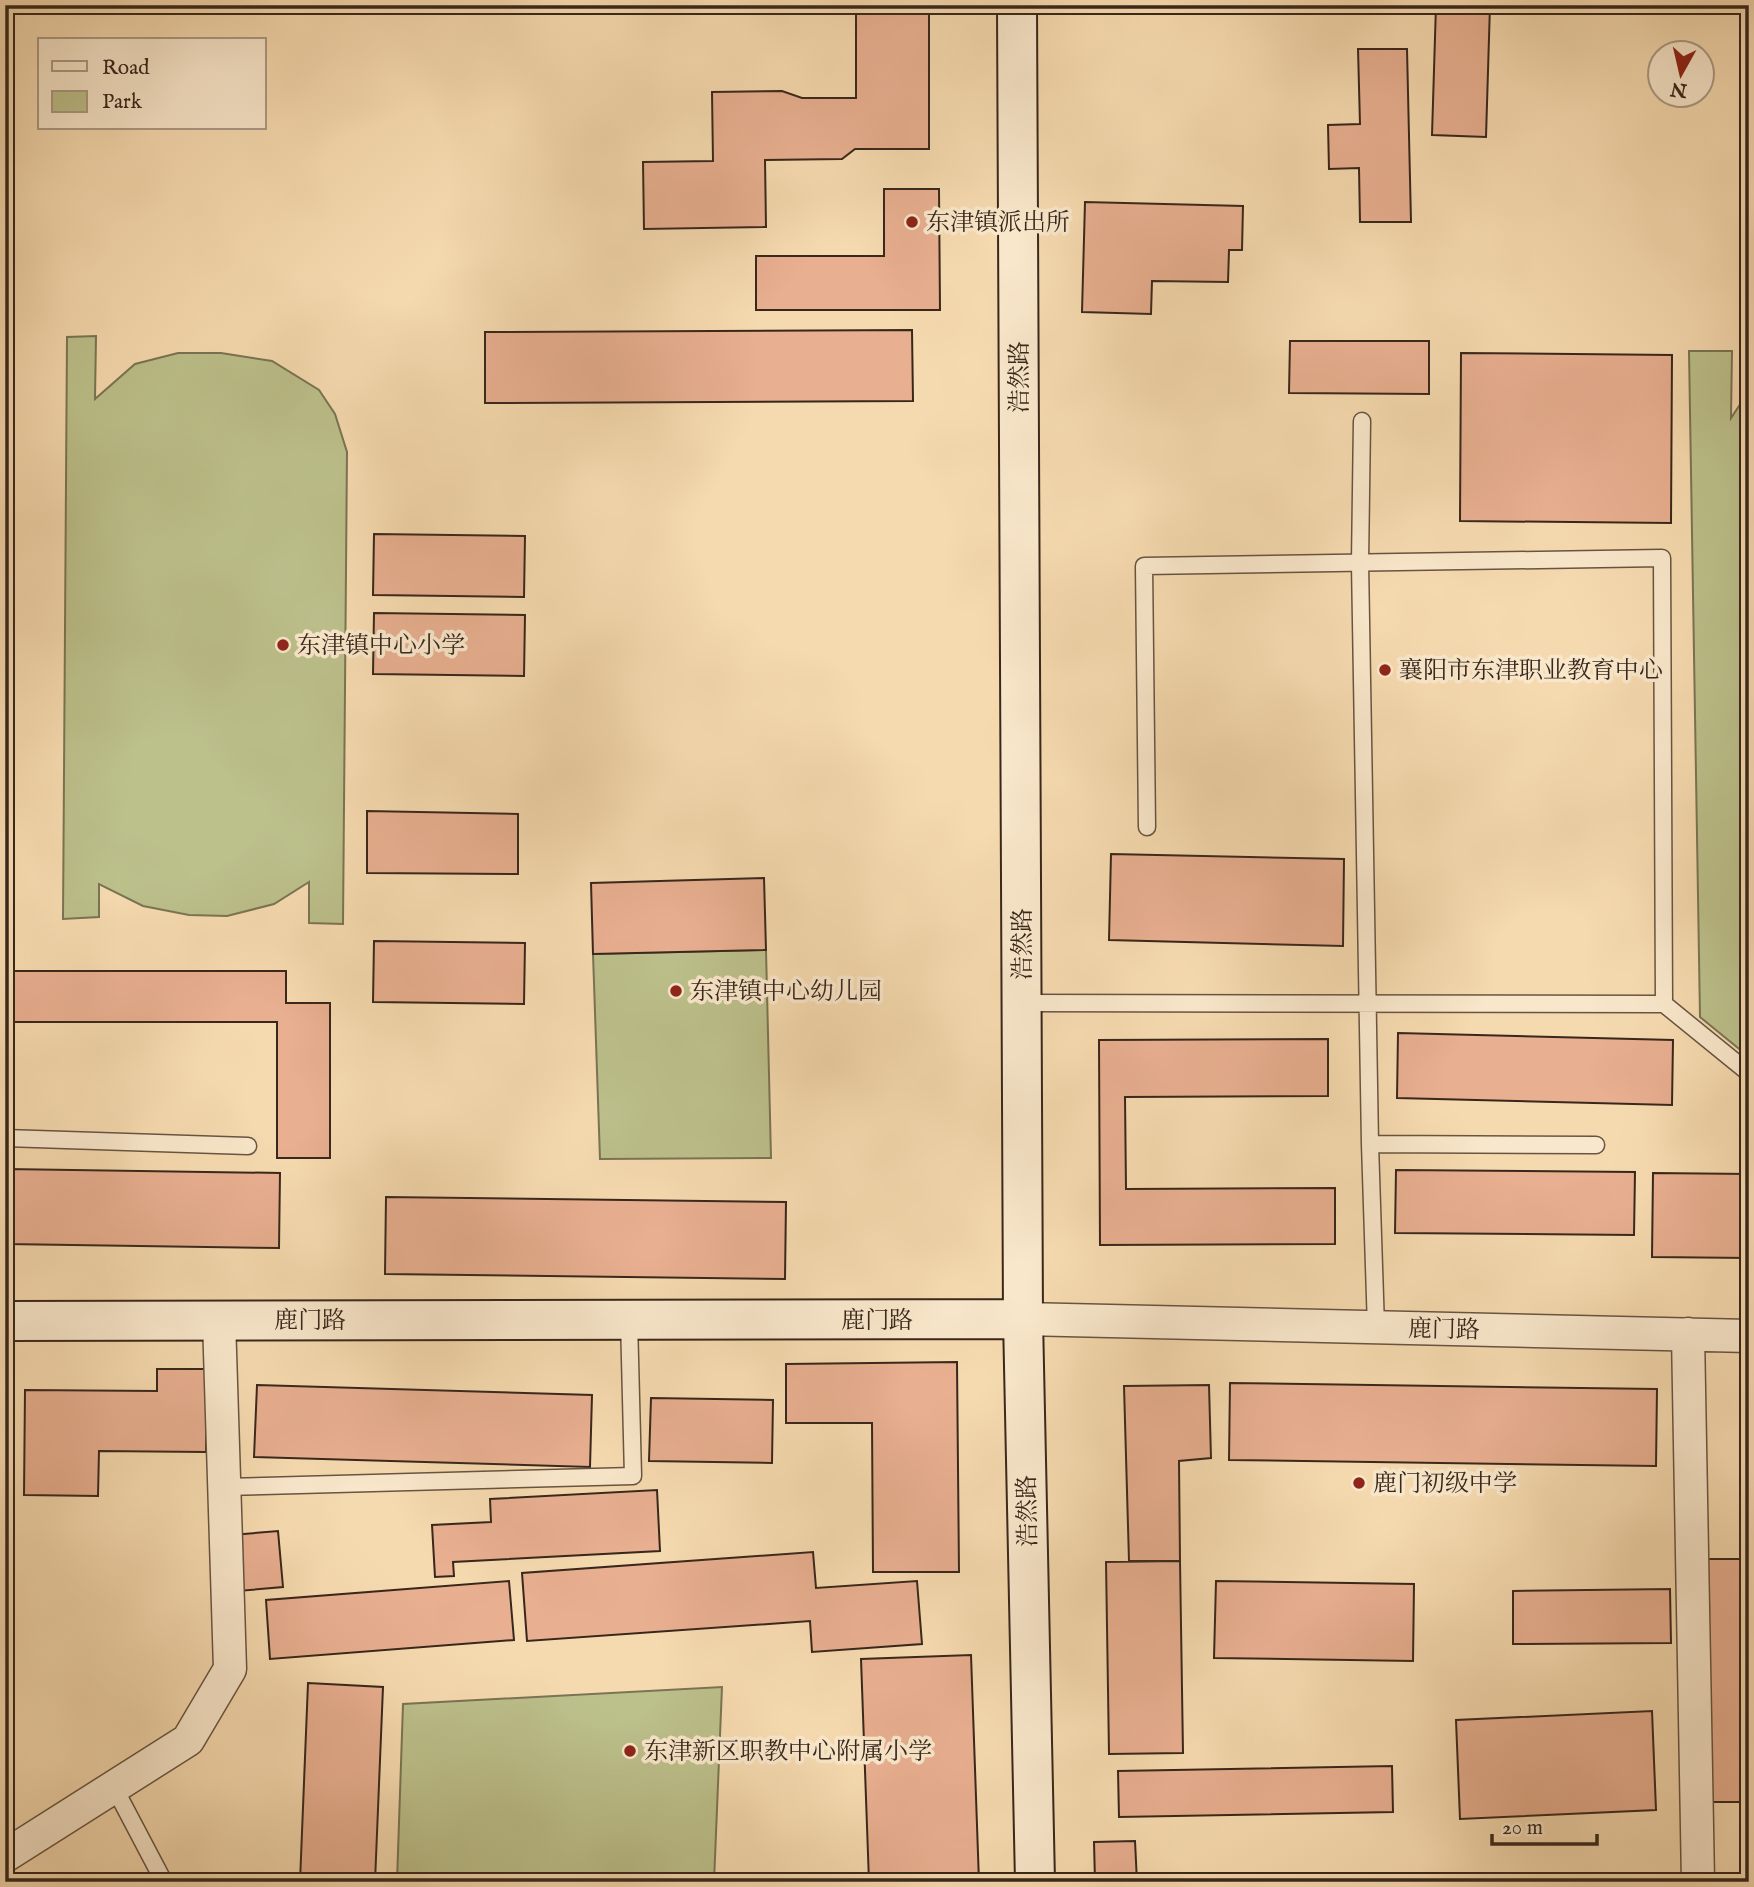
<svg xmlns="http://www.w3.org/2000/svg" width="1754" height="1887" viewBox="0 0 1754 1887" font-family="'IM FELL English','Noto Serif SC',serif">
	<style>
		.green { fill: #bcc08b; stroke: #7a7454; stroke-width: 2 }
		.building { fill: #e8af90; stroke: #38271c; stroke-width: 2 }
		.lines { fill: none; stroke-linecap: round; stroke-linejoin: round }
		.lane-casing { stroke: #685441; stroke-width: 19 }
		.street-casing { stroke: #685441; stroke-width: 35 }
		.secondary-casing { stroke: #38271c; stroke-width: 42 }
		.lane { stroke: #f9e7cb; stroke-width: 16 }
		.street { stroke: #f9e7cb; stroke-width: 32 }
		.secondary { stroke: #f9e7cb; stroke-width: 38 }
		.poi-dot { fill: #8f2418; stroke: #f9e7cb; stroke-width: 2.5 }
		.labels { text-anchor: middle; stroke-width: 7; stroke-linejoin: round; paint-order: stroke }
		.poi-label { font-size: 24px; fill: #38271c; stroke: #f9e7cb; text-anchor: start }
		.street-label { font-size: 24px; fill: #38271c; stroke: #f9e7cb }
	</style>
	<rect width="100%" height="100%" fill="#f6daaf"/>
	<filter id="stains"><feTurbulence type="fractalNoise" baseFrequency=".00286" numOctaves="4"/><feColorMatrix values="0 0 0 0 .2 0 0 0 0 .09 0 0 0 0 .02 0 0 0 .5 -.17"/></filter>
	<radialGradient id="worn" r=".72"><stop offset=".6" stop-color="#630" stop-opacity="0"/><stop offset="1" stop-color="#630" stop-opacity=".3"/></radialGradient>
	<!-- green -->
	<path class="green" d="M96,336L95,399L135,364L178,353H221L272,361L319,390L335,414L347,452L343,924L309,923V882L274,904L227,916L189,915L143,906L99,884V917L63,919L67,337Z
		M1689,351H1732L1731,418L1749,391V1057L1700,1017Z
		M766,950L771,1158L600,1159L593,954Z
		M722,1687L714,1882H397L403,1704Z"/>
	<!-- building -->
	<path class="building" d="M856,5H929V149H855L842,159L765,160L766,227L644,229L643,162L713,161L712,92L782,91L802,98H856Z
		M1436,5H1490L1486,137L1432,135Z
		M1358,49H1407L1411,222H1360L1359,168L1329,169L1328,125L1360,124Z
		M884,189H939L940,310H756V256H884Z
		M1085,202L1243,206L1242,250H1229L1228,282L1152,281L1151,314L1082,312Z
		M912,330L913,401L485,403V332Z
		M1290,341H1429V394L1289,393Z
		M1461,353L1672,355L1671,523L1460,521Z
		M374,534L525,536L524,597L373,595Z
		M374,613L525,615L524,676L373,674Z
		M367,811L518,814V874L367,873Z
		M1111,854L1344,859L1343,946L1109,940Z
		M764,878L766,950L593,954L591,883Z
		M374,941L525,943L524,1004L373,1002Z
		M8,971H286V1003H330V1158H277V1022H9Z
		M1398,1033L1673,1040L1672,1105L1397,1098Z
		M1328,1039V1096L1125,1097L1126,1189L1335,1188V1244L1100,1245L1099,1040Z
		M6,1169L280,1173L279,1248L6,1244Z
		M1396,1170L1635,1172L1634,1235L1395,1233Z
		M1653,1173L1749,1174V1258L1652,1257Z
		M386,1197L786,1202L785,1279L385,1274Z
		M957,1362L959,1572H873L872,1423H786V1364Z
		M157,1369H207L206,1452L99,1451L98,1496L24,1495L25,1390L157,1391Z
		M1230,1383L1657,1389L1656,1466L1229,1460Z
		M257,1385L592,1395L590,1467L254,1457Z
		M1209,1385L1211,1458L1179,1461L1180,1561H1129L1124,1386Z
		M651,1398L773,1400L772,1463L649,1461Z
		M657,1490L660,1551L453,1562L454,1576L435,1577L432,1525L491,1522L490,1499Z
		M278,1531L283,1587L238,1591L232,1535Z
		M813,1552L816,1588L917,1581L922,1644L812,1652L810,1621L527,1641L522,1573Z
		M1702,1559H1749V1802H1704Z
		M1180,1561L1183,1753L1109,1754L1106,1562Z
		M509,1581L514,1640L270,1659L266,1600Z
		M1216,1581L1414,1584L1413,1661L1214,1658Z
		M1670,1589L1671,1643L1513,1644V1591Z
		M971,1655L979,1882H869L861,1659Z
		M308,1683L383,1687L375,1882H300Z
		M1652,1711L1656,1810L1460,1819L1456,1720Z
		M1392,1766L1393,1812L1119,1817L1118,1771Z
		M1135,1841L1137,1882H1095L1094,1842Z"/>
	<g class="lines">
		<defs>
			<path id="lane" d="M1362,421L1360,563L1370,1144L1596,1145
				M1022,1003L1664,1004L1662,558L1144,566L1147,827
				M1664,1004L1749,1073
				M5,1138L248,1146
				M1370,1144L1376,1328
				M224,1487L633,1476L629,1320
				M114,1787L164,1882"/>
			<path id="street" d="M1023,1319L1749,1336
				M1688,1334L1698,1882
				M5,1856L188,1740L230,1669L219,1320"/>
			<path id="secondary" d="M1017,5L1023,1319L1035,1882
				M5,1321L1023,1319"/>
		</defs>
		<!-- lane casing -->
		<use href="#lane" class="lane-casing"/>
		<!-- street casing -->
		<use href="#street" class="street-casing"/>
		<!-- secondary casing -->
		<use href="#secondary" class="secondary-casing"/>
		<!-- lane -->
		<use href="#lane" class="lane"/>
		<!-- street -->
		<use href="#street" class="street"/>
		<!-- secondary -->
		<use href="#secondary" class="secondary"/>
	</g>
	<!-- markers -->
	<g class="poi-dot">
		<circle cx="912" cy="222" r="7"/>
		<circle cx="283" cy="645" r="7"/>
		<circle cx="1385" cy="670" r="7"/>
		<circle cx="676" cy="991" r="7"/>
		<circle cx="1359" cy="1483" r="7"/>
		<circle cx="630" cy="1751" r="7"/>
	</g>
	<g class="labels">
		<!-- poi labels -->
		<g class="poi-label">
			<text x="926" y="230">东津镇派出所</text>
			<text x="297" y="653">东津镇中心小学</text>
			<text x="1399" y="678">襄阳市东津职业教育中心</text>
			<text x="690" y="999">东津镇中心幼儿园</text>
			<text x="1373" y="1491">鹿门初级中学</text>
			<text x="644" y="1759">东津新区职教中心附属小学</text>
		</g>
		<!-- street labels -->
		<g class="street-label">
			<text transform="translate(1019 377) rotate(-90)" y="8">浩然路</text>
			<text transform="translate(1022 944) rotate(-90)" y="8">浩然路</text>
			<text x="310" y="1328">鹿门路</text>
			<text x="877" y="1328">鹿门路</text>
			<text transform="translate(1444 1329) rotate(1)" y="8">鹿门路</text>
			<text transform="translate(1027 1511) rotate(-91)" y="8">浩然路</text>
		</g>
	</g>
	<!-- margin -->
	<rect width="1754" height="1887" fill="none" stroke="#f6daaf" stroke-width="28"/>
	<rect x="7" y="7" width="1740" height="1873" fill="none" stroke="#38271c" stroke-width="3.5"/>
	<rect x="14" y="14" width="1726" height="1859" fill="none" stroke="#38271c" stroke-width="2"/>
	<!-- legend -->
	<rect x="38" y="38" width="228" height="91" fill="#f9e7cb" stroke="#ac9a85" stroke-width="2"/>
	<rect x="52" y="61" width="35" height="10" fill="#f9e7cb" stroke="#ac9a85" stroke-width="2"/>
	<text x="102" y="74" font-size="21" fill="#38271c">Road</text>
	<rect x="52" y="91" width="35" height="21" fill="#bcc08b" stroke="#ac9a85" stroke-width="2"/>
	<text x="102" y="108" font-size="21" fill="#38271c">Park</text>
	<!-- north arrow -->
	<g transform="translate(1681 74) rotate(188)"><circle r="33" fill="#f9e7cb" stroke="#ac9a85" stroke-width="2"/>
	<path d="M0-5L12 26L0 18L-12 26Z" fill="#8f2418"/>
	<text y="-10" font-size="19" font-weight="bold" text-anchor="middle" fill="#38271c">N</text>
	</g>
	<!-- scale -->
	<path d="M1492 1834v10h105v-10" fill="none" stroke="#38271c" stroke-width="3.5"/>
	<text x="1502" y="1834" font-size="21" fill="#38271c" stroke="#f9e7cb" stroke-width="5" paint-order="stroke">20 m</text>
	<rect width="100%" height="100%" filter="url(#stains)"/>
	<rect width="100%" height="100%" fill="url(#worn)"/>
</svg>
